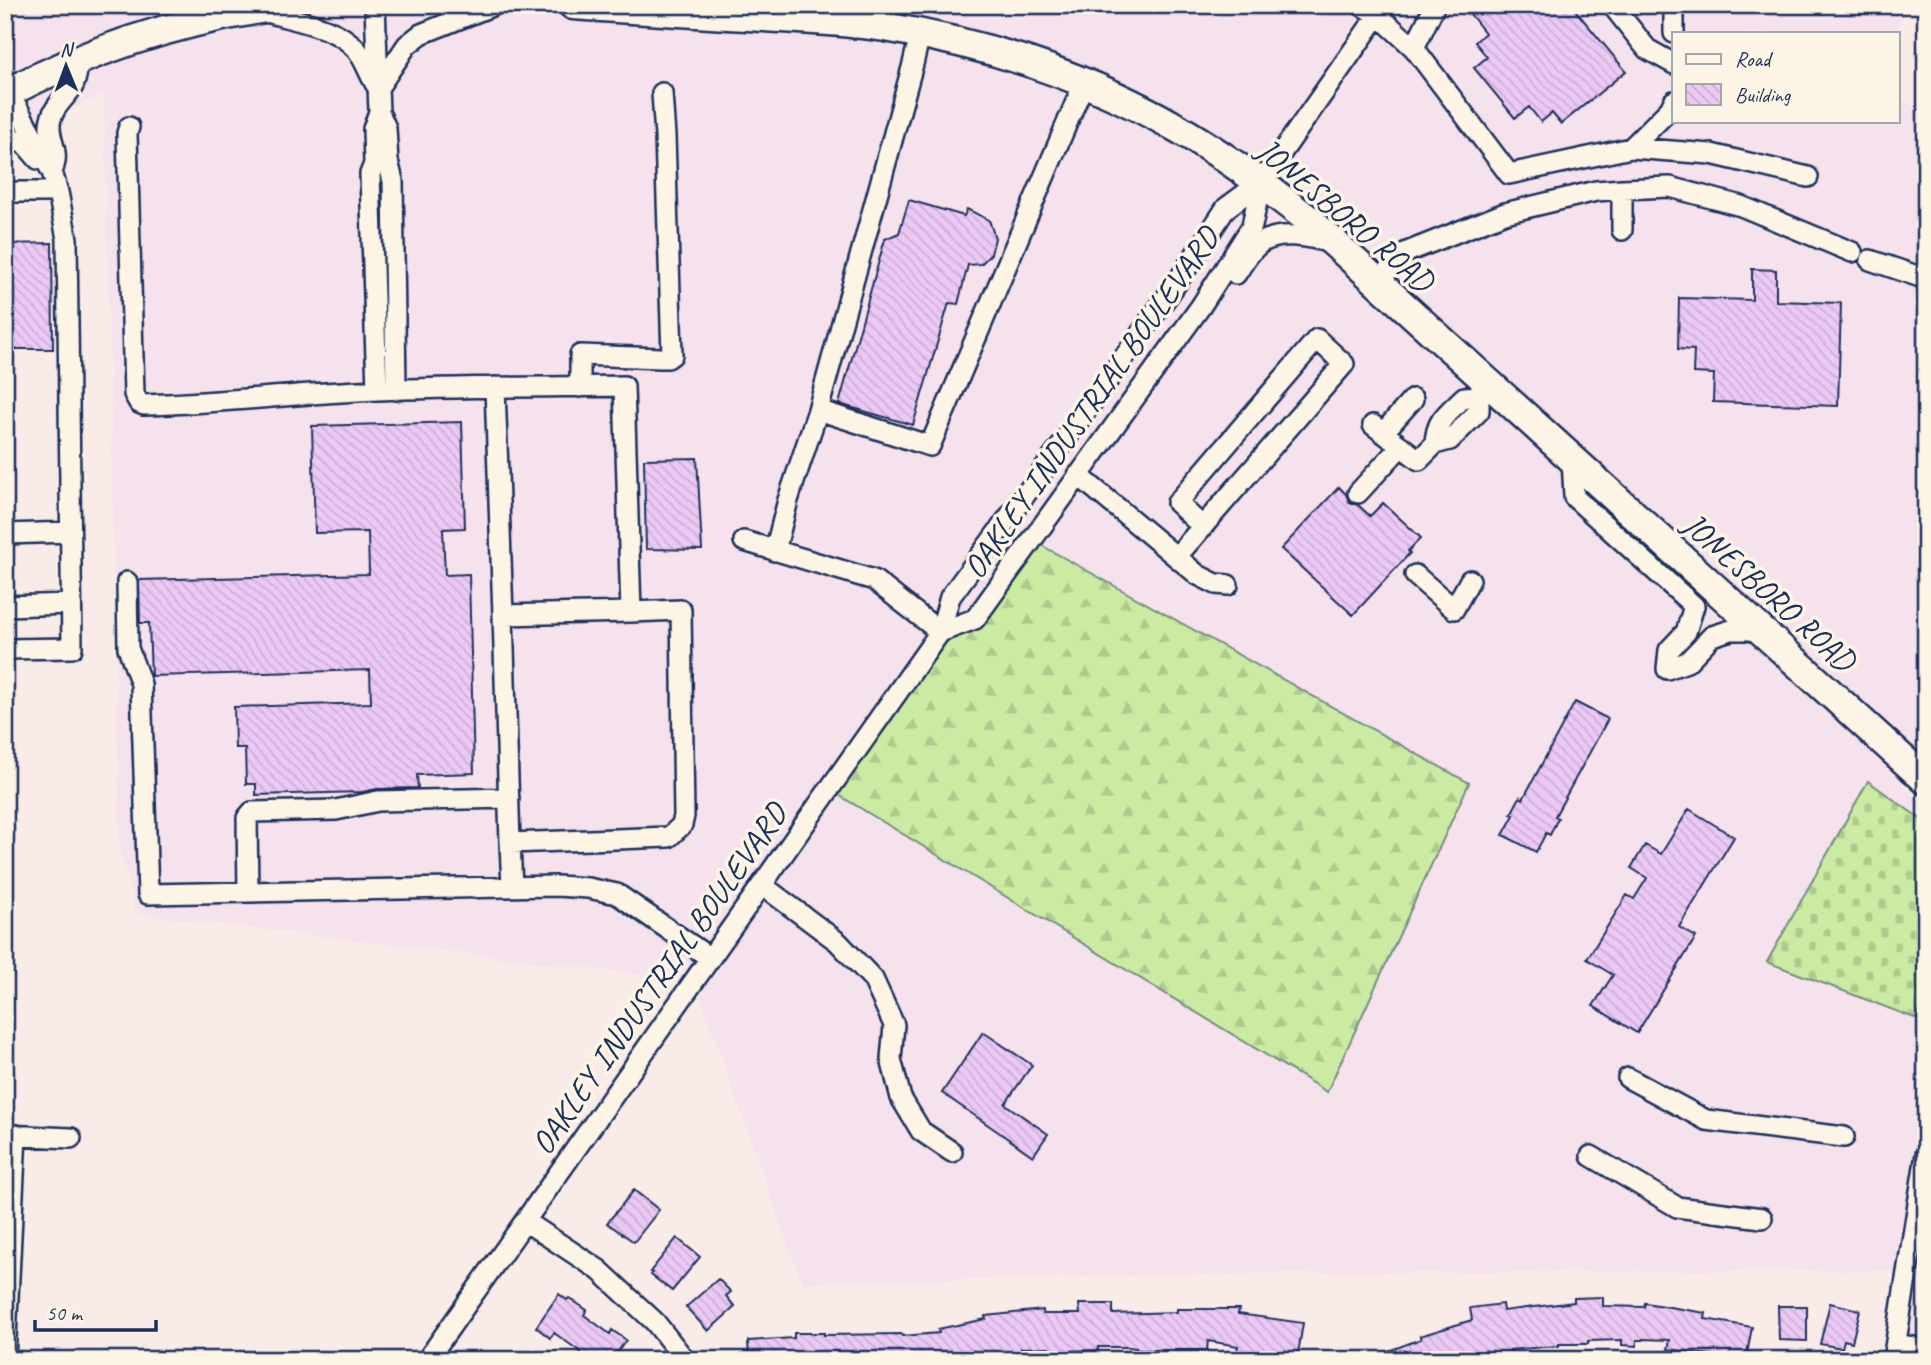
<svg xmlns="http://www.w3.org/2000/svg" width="1931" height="1365" viewBox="0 0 1931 1365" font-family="Caveat,sans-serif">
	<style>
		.built { fill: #f5e2ec; fill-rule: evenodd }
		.forest { fill: url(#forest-firs); stroke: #738d80; stroke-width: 2 }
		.cemetery { fill: url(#cemetery-stones); stroke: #738d80; stroke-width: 2 }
		.building { fill: url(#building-back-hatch); stroke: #1b2f5e; stroke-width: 2 }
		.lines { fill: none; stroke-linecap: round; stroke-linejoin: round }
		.minor-casing { stroke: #1b2f5e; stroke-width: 24 }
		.highway-casing { stroke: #1b2f5e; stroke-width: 33 }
		.minor { stroke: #fcf5e5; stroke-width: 19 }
		.highway { stroke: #fcf5e5; stroke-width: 28 }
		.labels { text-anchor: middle; stroke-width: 7; stroke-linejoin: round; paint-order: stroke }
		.street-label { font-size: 33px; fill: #1b2f5e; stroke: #fcf5e5 }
	</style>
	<defs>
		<pattern id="forest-firs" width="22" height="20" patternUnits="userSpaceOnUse" patternTransform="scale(1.75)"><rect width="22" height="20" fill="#cbeba2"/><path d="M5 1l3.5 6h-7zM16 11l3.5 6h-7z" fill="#aeca8e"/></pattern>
		<pattern id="cemetery-stones" width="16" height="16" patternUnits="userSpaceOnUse" patternTransform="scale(1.75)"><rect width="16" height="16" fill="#cbeba2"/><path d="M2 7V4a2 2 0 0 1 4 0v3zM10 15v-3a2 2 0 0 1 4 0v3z" fill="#aeca8e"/></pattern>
		<pattern id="building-back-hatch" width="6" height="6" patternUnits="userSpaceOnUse" patternTransform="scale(1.75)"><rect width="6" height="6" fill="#ecc9f5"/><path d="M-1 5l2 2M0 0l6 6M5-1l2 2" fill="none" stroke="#caadd4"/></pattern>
	</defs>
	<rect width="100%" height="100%" fill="#f9ece8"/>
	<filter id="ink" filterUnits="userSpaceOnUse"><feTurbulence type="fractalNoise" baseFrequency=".0143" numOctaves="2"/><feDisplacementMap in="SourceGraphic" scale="14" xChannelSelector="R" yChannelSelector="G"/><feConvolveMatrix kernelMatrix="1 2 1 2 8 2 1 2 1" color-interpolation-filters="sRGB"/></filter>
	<g filter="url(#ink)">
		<!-- built -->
		<path class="built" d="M5,5H1900L1898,98L1926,111V736L1902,785L1926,805V1360H1891L1901,1270L1287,1273L802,1283L694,981L136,914L120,846L104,93L5,141ZM1674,33H1898V121H1674ZM1469,784L1327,1092L825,787Z"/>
		<!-- forest -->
		<path class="forest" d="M1030,539L1469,783L1327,1092L824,786Z"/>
		<!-- cemetery -->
		<path class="cemetery" d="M1868,781L1926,823V992L1917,1019L1767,962Z"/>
		<!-- building -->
		<path class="building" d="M1463,5H1571L1626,71L1561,124L1552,113L1541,122L1529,107L1515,118L1474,68L1487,57L1475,42L1485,33Z
			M909,200L964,216L967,209L989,220L995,238L991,254L981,264L968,265L958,304L949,303L913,425L839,404L885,239L899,233Z
			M52,243L53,349H5V244Z
			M1752,269L1776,270V301L1841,303L1838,406L1713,402L1714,374L1693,373L1694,350L1678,349L1679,298L1752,300Z
			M462,422L465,528L443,529L445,575L469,574L474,773L417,775L418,788L377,789L362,792L256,795V784H246L245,748H235L234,707L371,703L370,670L151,676L149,623H140L139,580L369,574L368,532L315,533L312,426Z
			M697,458L702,550L646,549L644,459Z
			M1339,487L1346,494L1349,502L1358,505L1370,516L1383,503L1421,538L1408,551L1410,553L1353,615L1281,549Z
			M1575,702L1608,719L1555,816L1558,818L1550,835L1546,833L1536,852L1503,835L1514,815L1511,814L1520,797L1523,799Z
			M1689,809L1734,837L1679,927L1696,937L1637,1033L1593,1006L1613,975L1587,959L1627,895L1634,899L1647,878L1631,868L1645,845L1661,854Z
			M983,1032L1032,1065L1005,1104L1048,1134L1033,1156L942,1093Z
			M634,1190L659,1210L634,1242L607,1223Z
			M677,1238L700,1257L672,1291L651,1275L652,1273L650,1272Z
			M718,1279L731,1292L726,1296L735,1307L708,1331L686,1307Z
			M559,1294L567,1300L569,1298L587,1310L584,1315L610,1334L612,1330L626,1340L612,1360H576L581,1352L554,1333L550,1338L536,1327Z
			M1603,1297V1306L1644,1307L1645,1303L1706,1313L1705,1319L1752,1327L1746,1360L1668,1349L1670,1340L1643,1339V1340H1637V1346L1622,1345V1340L1588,1341V1344H1559V1346L1544,1347L1510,1350L1511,1353L1476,1360H1370L1369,1358L1421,1339L1420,1336L1472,1320L1470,1308L1502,1304L1503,1311L1574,1302V1298Z
			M1830,1303L1860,1310L1852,1342L1844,1340L1842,1348L1820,1344Z
			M1079,1304H1113V1314L1177,1312V1309H1239L1238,1314L1303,1323L1297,1360H1265L1266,1357L1237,1352L1238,1346L1208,1341L1207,1350H1136V1348L1128,1347H1098V1350L1050,1352L1049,1347L1021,1348L1022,1353L974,1358V1360H749L748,1341L794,1338V1333H824V1335L901,1334L902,1336L939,1333L938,1329L986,1319L985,1316L1043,1310V1314H1080Z
			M1778,1306H1807V1341L1779,1340Z"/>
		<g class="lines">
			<defs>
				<path id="minor" d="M375,5L379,112L373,129L374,164L370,174L377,390
					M1361,5L1378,15L1414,48L1509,174L1631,148L1711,154L1808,177
					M1612,5L1647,49L1674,64
					M1674,5V33
					M263,11C292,20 337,26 356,49C366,60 369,76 378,88L407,45L421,34L494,5
					M885,28L887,5
					M1414,48L1435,5
					M379,112L386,128L388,161L393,181L396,390
					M129,127L127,133L134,394L139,403L144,405C222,403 300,393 378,390C460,387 542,387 624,386L631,612L503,615L495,387
					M5,135L26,145L38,159
					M1631,148L1670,109L1674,101
					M52,172C61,150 49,144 50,124C52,107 65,99 73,86C77,79 77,68 79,59
					M5,192H58
					M1622,230V189
					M1870,260L1926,279
					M1236,274C1242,265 1248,254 1256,247C1274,229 1311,236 1332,244
					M1377,282L1407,252L1505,213L1596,191L1622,189L1670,187L1741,206L1852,252
					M580,387V355L661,358H668L672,355L665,136L662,93
					M818,410L930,446L1084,83
					M1373,425L1419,460L1435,444L1450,440L1479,411V396L1490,383
					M1383,433L1413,399
					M1435,444C1436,419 1447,414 1464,397L1479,396
					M1572,458L1574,497L1694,606L1686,632L1669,650L1667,669L1687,662L1712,636L1731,630H1761
					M1078,475L1198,575L1216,584L1228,585
					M1358,493L1401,446
					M5,534L70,532
					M744,541L874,580L940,632
					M775,551L788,500L818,410L913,64L920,34
					M1177,556L1344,364L1317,339L1177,503L1203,527
					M1415,575L1454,609L1470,580
					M127,582L128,648L141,684L148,894L557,886L588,888L617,894L710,958
					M5,606L71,604
					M503,615L510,843L669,837L682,825L684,816L681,610L631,612
					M940,632L975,619L1201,306L1252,226L1261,182
					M5,649L72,648L67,239L58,192L52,172L9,92
					M510,843L512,887
					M762,885L838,942L873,979L894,1025L891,1059L901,1098L921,1131L952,1152
					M248,892L247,818L252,812L336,810L378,801L509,798
					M1628,1078L1706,1120L1844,1137
					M5,1135L71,1138
					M1591,1156L1677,1207L1762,1218
					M525,1221L599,1270L655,1322L685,1360
					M1896,1344L1926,1349
					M5,1359L16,1135
					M427,1360L940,632L950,597L1056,453L1176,284L1226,208L1261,182L1378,15L1383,5
					M1893,1360L1926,1154"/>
				<path id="highway" d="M573,5C631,9 689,13 748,16C793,19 839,20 885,27C987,44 1089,77 1179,129C1224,155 1267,187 1309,220L1926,780
					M5,94C93,48 188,18 286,5"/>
			</defs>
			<!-- minor casing -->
			<use href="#minor" class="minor-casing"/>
			<!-- highway casing -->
			<use href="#highway" class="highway-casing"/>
			<!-- minor -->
			<use href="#minor" class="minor"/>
			<!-- highway -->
			<use href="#highway" class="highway"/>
		</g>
	</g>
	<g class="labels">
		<!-- street labels -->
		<g class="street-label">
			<text transform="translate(1346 214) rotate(40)" y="12">JONESBORO ROAD</text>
			<text transform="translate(1090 402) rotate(-55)" y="12">OAKLEY INDUSTRIAL BOULEVARD</text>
			<text transform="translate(1770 591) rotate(42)" y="12">JONESBORO ROAD</text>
			<text transform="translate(658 978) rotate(-55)" y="12">OAKLEY INDUSTRIAL BOULEVARD</text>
		</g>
	</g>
	<!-- margin -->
	<rect width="1931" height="1365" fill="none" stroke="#fcf5e5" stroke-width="28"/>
	<rect x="14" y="14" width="1903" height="1337" fill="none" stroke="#1b2f5e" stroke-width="2.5" filter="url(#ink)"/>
	<!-- legend -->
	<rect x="1672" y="32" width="228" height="91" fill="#fcf5e5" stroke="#a2a6af" stroke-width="2"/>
	<rect x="1686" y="54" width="35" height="10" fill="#fcf5e5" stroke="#a2a6af" stroke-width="2"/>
	<text x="1735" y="66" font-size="21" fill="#1b2f5e">Road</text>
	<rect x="1686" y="84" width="35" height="21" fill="url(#building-back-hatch)" stroke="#a2a6af" stroke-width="2"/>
	<text x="1735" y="102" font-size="21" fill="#1b2f5e">Building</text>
	<!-- north arrow -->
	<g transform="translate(66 66) rotate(359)" stroke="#fcf5e5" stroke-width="5" paint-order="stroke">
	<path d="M0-5L12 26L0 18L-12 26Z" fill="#1b2f5e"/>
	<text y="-10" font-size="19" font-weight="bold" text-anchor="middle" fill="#1b2f5e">N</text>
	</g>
	<!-- scale -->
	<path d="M35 1320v10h121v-10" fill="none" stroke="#1b2f5e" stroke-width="3.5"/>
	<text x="46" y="1320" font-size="21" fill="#1b2f5e" stroke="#fcf5e5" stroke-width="5" paint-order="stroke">50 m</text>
</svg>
